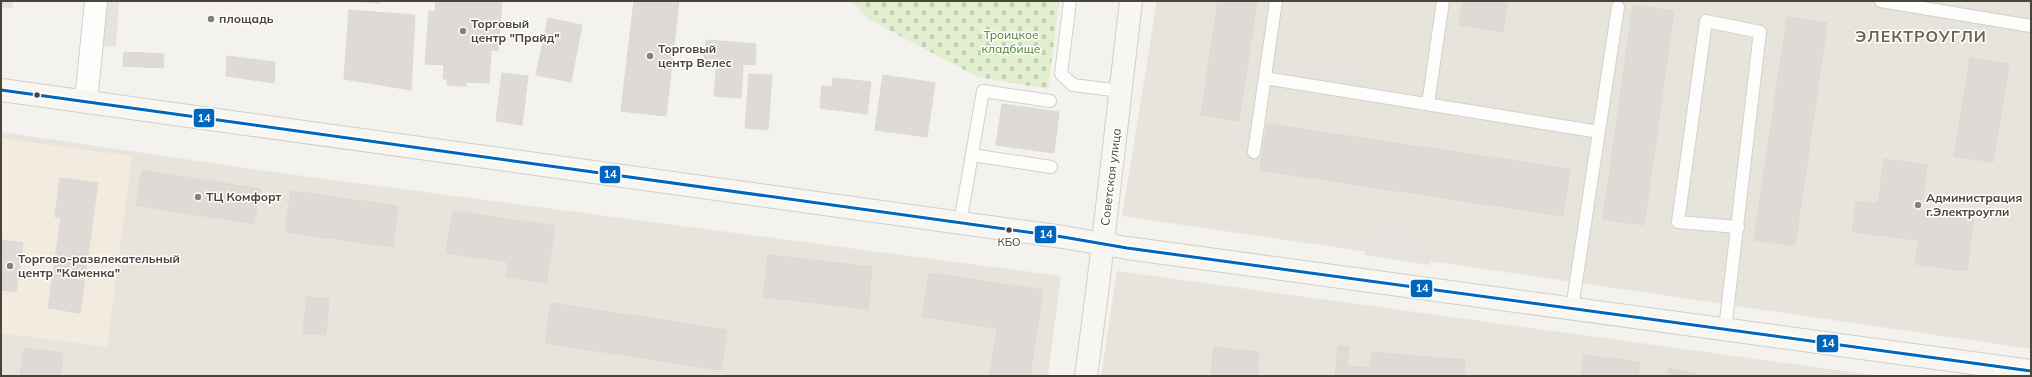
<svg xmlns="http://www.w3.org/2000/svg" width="2032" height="377" viewBox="0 0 2032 377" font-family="Mulish,sans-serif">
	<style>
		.residential { fill: #e7e4dc }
		.commercial { fill: #f3ebdf }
		.cemetery { fill: url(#cemetery-stones) }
		.parking { fill: #e6e3df }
		.building { fill: #dedbd6; stroke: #dcd9d4 }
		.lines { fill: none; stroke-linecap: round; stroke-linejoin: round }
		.lane-casing { stroke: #d2d0cb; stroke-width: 14 }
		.street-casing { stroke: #d2d0cb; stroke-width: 24 }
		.secondary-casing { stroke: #d3cfc5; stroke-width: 24 }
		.lane { stroke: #fdfdfc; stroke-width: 12 }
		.street { stroke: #fdfdfc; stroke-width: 22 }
		.secondary { stroke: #f7f6f1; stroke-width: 22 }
		.bus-1-casing { stroke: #fff; stroke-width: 6 }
		.bus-1 { stroke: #0065bd; stroke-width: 3 }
		.poi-dot { fill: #868178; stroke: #fff; stroke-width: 1.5 }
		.bus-dot { fill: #4b4439; stroke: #fff; stroke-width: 1.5 }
		.labels { text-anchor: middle; stroke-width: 3; stroke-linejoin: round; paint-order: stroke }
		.bus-label { font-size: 11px; fill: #4b4439; stroke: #fff }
		.poi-label { font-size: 12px; font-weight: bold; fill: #4b4439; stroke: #fff; text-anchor: start }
		.park-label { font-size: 12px; fill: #4a7f2a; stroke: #fff }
		.street-label { font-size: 12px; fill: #4b4439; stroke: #fff }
		.district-label { font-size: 16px; font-weight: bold; letter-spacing: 1px; fill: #6e6250; stroke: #fff }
		.line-badge { stroke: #fff; stroke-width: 1.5 }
		.badge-label { font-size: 11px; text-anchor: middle; font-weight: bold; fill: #fff }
	</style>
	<defs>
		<pattern id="cemetery-stones" width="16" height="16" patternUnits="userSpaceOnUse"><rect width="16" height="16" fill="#e1eecf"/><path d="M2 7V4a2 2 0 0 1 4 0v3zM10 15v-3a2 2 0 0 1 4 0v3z" fill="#c3cdb2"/></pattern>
	</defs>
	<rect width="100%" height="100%" fill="#f4f2ee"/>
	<!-- residential -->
	<path class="residential" d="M1157,1H2031V349L1122,216Z
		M1,132L280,173L1061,276L1048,376H1Z
		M1117,271L1880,376H1101Z"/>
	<!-- commercial -->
	<path class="commercial" d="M1,138L132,156L107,347L1,333Z"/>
	<!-- cemetery -->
	<path class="cemetery" d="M852,1H1059L1048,89L978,77L870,20Z"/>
	<!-- parking -->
	<path class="parking" d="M1,1H14L12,8L1,7Z
		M96,1H119L116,47L91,46Z
		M1297,62L1362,72L1359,93L1294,82Z
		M1471,90L1496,95L1495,115L1467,108Z
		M1257,127L1254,152L1227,151L1234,131Z
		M1576,128L1599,132L1594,173L1575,168Z
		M1372,225L1433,234L1429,265L1365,255Z"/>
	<!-- building -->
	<path class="building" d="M350,1H380V3Z
		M436,1H502L498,51L491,50L489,83L466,82V86L447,85L448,79H443L444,65L425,64L429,11L435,12Z
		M634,1H679L666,116L621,111Z
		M1218,1H1257L1239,121L1201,115Z
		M1463,1H1508L1503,32L1459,25Z
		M1633,5L1674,11L1644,225L1603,219Z
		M349,10L415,15L411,90L344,79Z
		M1787,17L1827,23L1795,246L1754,240Z
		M548,18L582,25L571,82L536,75Z
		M706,40L756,44L755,65L743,64L741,98L714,96L717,59H704Z
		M124,52L164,54L163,68L123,66Z
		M227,56L275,62L274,83L226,76Z
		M1970,58L2009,64L1993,162L1954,156Z
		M502,73L528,76L522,125L496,121Z
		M749,74L772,75L768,130L745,128Z
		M883,75L935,83L927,137L875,130Z
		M833,78L871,82L867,114L820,108L822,86L832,87Z
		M1002,104L1059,112L1054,153L996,145Z
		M1267,124L1570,169L1563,216L1260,170Z
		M1884,159L1927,165L1921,211L1974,218L1967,271L1915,264L1918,240L1852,232L1856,201L1878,204Z
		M142,170L260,189L254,224L136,205Z
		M60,178L98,183L80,313L48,308L61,218L55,217Z
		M291,191L398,206L393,247L285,232Z
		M453,211L555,226L546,283L506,277L508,262L446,253Z
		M1,240L23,243L16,292L1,290Z
		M768,255L872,267L868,309L763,297Z
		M929,273L1043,290L1030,376H990L997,328L922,317Z
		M307,297L329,299L326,335L303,333Z
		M551,303L727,330L721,370L545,343Z
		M1338,346L1349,347L1347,366L1370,368L1372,352L1465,360L1464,376H1335Z
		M1214,347L1259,352L1257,376H1211Z
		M24,348L63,353L60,376H20Z
		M1584,355L1640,362L1638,376H1581Z
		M1669,368L1696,374L1695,376H1667Z"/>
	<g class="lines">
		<defs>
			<path id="lane" d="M1070,1L1061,74L1073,85L1121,91
				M1881,1L2031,26
				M1265,78L1599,132
				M1428,104L1443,1
				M1254,152L1276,1
				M972,155L1051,167
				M960,223L983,91L1050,101
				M1572,308L1618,7
				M1725,329L1760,32L1706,21L1678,222L1738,227"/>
			<path id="street" d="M86,101L96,1"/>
			<path id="secondary" d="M1,90L1063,237L1127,248L2031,371
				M1086,376L1098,285L1131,1"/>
		</defs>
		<!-- lane casing -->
		<use href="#lane" class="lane-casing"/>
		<!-- street casing -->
		<use href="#street" class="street-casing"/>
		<!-- secondary casing -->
		<use href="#secondary" class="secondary-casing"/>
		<!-- lane -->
		<use href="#lane" class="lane"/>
		<!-- street -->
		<use href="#street" class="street"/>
		<!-- secondary -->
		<use href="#secondary" class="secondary"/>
		<defs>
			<path id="bus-1" d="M1,90L1063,237L1127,248L2031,371"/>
		</defs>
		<!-- bus-1 casing -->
		<use href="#bus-1" class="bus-1-casing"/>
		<!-- bus-1 -->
		<use href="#bus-1" class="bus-1"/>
	</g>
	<!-- markers -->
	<g class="poi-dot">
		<circle cx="211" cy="19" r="4"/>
		<circle cx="463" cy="31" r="4"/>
		<circle cx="650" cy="56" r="4"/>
		<circle cx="198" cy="197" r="4"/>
		<circle cx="1918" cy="205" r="4"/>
		<circle cx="10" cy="266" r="4"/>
	</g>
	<g class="bus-dot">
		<circle cx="37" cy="95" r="3.5"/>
		<circle cx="1009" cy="230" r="3.5"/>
	</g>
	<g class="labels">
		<!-- bus labels -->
		<g class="bus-label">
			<text x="1009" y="246">КБО</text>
		</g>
		<!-- poi labels -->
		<g class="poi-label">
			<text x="219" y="23">площадь</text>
			<text x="471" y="28">Торговый<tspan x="471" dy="14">центр "Прайд"</tspan></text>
			<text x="658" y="53">Торговый<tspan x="658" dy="14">центр Велес</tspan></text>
			<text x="206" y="201">ТЦ Комфорт</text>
			<text x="1926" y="202">Администрация<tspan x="1926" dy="14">г.Электроугли</tspan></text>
			<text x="18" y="263">Торгово-развлекательный<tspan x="18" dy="14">центр "Каменка"</tspan></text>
		</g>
		<!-- park labels -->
		<g class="park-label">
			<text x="1011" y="39">Троицкое<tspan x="1011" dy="14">кладбище</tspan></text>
		</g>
		<!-- street labels -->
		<g class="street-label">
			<text transform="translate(1111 177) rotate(-83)" y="4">Советская улица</text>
		</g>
		<!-- district labels -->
		<g class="district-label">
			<text x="1921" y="42">ЭЛЕКТРОУГЛИ</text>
		</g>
	</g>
	<g class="line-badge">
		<rect x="193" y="108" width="22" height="20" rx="4" fill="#0065bd"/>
		<rect x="599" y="165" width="22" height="19" rx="4" fill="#0065bd"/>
		<rect x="1034" y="225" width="23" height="19" rx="4" fill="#0065bd"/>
		<rect x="1410" y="279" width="23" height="19" rx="4" fill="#0065bd"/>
		<rect x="1816" y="334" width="23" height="19" rx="4" fill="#0065bd"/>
	</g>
	<g class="badge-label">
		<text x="204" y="122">14</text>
		<text x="610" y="178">14</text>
		<text x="1046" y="238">14</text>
		<text x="1422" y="292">14</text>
		<text x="1828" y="347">14</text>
	</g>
	<!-- border -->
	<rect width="2032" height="377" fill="none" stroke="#4b4439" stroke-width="4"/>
</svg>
